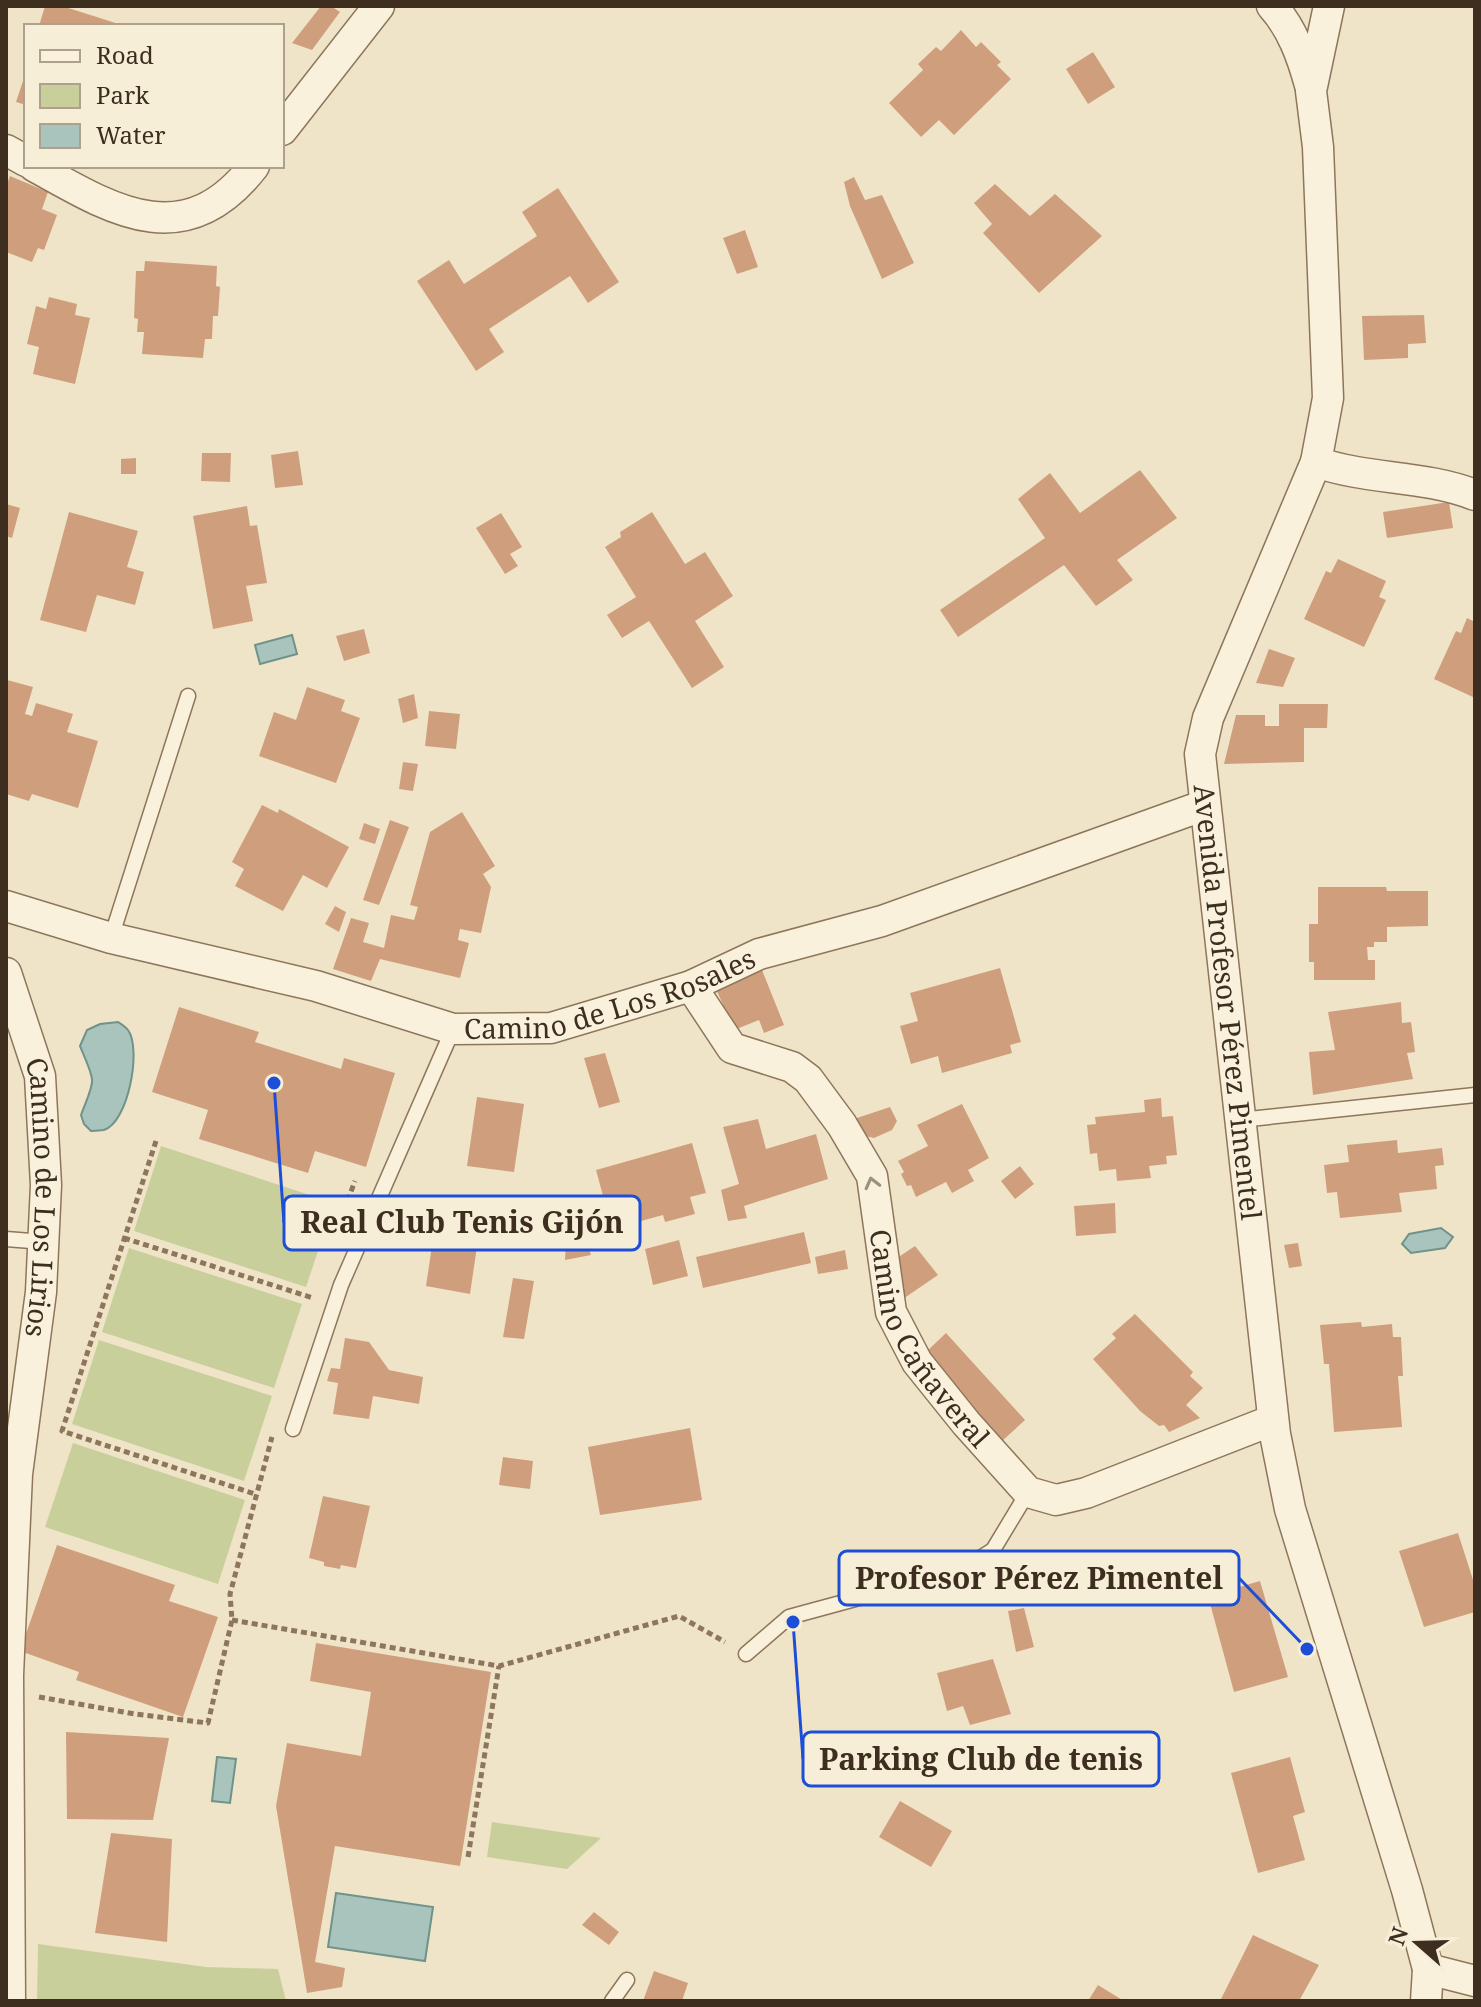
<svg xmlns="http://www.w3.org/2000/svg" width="1481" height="2007" viewBox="0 0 1481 2007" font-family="'Noto Serif',serif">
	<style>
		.green { fill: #c9cf9b }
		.water { fill: #a9c4bc; stroke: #6f938a; stroke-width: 2 }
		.building { fill: #cf9f7d }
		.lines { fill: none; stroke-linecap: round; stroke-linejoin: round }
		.lane-casing { stroke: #8d765c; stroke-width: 17 }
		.street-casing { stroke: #8d765c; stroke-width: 33 }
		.path { stroke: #8d765c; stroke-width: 5; stroke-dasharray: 6 4; stroke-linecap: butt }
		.lane { stroke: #faf1dc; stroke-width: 14 }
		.street { stroke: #faf1dc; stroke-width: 30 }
		.oneway { stroke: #9c907e }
		.labels { text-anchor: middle; stroke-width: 7; stroke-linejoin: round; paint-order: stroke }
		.street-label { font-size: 28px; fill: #3d2e20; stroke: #f7eed8 }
		.leader { fill: none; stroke: #1d4ed8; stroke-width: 3 }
		.callout-dot { fill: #1d4ed8; stroke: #f7eed8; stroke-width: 3 }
		.callout { fill: #f7eed8; stroke: #1d4ed8; stroke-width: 3 }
		.callout-label { font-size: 30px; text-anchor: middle; font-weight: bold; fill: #3d2e20 }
	</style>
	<rect width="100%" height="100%" fill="#f0e4c8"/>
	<!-- green -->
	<path class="green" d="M161,1146L334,1203L306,1287L134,1231Z
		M129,1248L302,1304L274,1388L102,1332Z
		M99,1340L272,1396L244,1481L72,1424Z
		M73,1443L245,1500L218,1584L45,1527Z
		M492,1822L601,1838L567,1869L487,1857Z
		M38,1944L206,1967L278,1969L286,2001H37Z"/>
	<!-- water -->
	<path class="water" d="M292,635L297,654L260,664L255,645Z
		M118,1022C121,1024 126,1027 128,1030C142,1049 128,1123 104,1130C104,1130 92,1131 91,1131L84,1124L81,1115C96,1076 96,1085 80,1046L87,1030L100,1024Z
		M1441,1228L1453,1237L1445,1248L1411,1253L1402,1244L1409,1234Z
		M217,1757L236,1759L230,1803L212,1801Z
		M336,1893L433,1907L425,1961L328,1947Z"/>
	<!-- building -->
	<path class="building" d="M45,6H62L125,26H39Z
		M321,6H331L340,12L312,50L292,43Z
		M961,30L976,47L981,42L1001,62L997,65L1011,79L954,135L939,120L921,137L889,103L923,70L918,64L936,47L941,51Z
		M1093,52L1115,87L1088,104L1066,69Z
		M26,72V105L16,102Z
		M10,176L48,192L42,209L57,215L44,250L38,248L32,262L6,252V186Z
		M854,177L865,200L882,195L914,263L882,279L850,206L844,182Z
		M995,184L1030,216L1055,194L1102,236L1039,293L983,233L992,224L974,203Z
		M558,188L619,282L588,303L570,276L489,329L504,352L476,371L417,281L449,260L464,284L537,236L522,212Z
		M745,230L758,267L737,274L723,238Z
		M145,261L217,266L216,286L220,287L218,316H213L212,339H205L203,358L142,354L144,332H137L138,319L134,318L136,271H144Z
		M49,297L77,304L75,315L90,318L75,384L33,374L39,347L27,344L36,306L46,309Z
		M1424,315L1426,343L1408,344V358L1364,360L1362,316Z
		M298,451L303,485L275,488L271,455Z
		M202,453H231L230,482L201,481Z
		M136,458V474H121V459Z
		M1140,470L1177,518L1117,560L1133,580L1096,606L1064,565L958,637L940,610L1045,538L1018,499L1050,473L1080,513Z
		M1449,502L1453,528L1387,538L1383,512Z
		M6,504L20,508L12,538L6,536Z
		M247,506L250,526L257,525L267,583L246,586L253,621L213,629L193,516Z
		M69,512L138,531L127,567L144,572L135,605L97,595L86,632L40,620Z
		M652,512L685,564L705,552L733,596L695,621L724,667L692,688L649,621L622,638L607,615L636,597L605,547L621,537L620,532Z
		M501,513L522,547L510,554L518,566L505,574L476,528Z
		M1338,559L1386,581L1379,597L1386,600L1364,647L1304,619L1326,571L1331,573Z
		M1467,618L1475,622V698L1434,679L1456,631L1461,633Z
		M364,629L370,653L344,661L336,636Z
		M1269,649L1295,658L1283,687L1256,683Z
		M7,680L33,687L25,714L32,716L36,703L73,714L67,732L98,741L78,808L32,794L29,801L6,794Z
		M307,687L345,700L341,711L360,718L336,783L259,756L274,712L296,720Z
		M414,694L418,718L403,723L398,699Z
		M1279,704H1328L1327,728H1304V762L1224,764L1236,715H1265V726H1279Z
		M429,711L460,714L456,749L425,746Z
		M403,762L418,764L413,791L399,789Z
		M262,805L278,813L279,809L349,847L327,888L303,875L283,911L235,886L244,869L232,862Z
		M462,812L495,866L483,874L491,887L481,933L460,929L458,940L469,943L460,978L380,959L371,981L333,969L351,918L369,923L363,942L384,948L391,915L414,920L418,907L410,905L430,832Z
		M390,820L409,827L379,905L363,900Z
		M364,823L380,829L375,844L359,839Z
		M1318,887H1386L1387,891H1428V926L1387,927V942H1374V947H1367L1368,960H1375V980H1314V962H1309V924H1318Z
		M335,906L346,912L339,932L325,924Z
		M1000,968L1021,1042L1010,1045L1012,1053L942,1073L938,1056L911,1064L900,1026L918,1021L910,993Z
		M762,970L784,1025L764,1033L759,1020L734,1030L716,989Z
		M1401,1002L1402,1023L1411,1022L1415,1052L1407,1053L1413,1079L1313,1095L1309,1052L1335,1050L1328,1012Z
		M179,1007L259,1032L255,1042L341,1069L344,1058L395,1073L366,1167L315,1151L308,1173L199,1139L208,1110L152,1092Z
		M605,1053L620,1102L599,1108L584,1058Z
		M477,1097L524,1104L514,1172L467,1166Z
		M1161,1098L1162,1117L1173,1116L1177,1155L1166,1156L1167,1164L1149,1166L1151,1178L1117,1181L1116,1169L1099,1171L1097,1153L1090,1154L1087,1125L1096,1124L1095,1117L1145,1112L1144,1100Z
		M962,1104L989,1158L968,1170L974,1181L952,1193L946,1182L916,1197L911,1185L907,1186L901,1174L904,1172L898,1161L928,1146L917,1125Z
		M890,1107L897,1121L892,1130L874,1138L861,1135L851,1120Z
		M758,1119L766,1149L816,1134L828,1179L744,1206L747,1218L728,1221L721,1190L739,1184L723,1127Z
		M1397,1140L1398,1153L1442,1148L1444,1165L1435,1166L1437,1189L1399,1193L1402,1212L1340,1218L1337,1192L1327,1193L1324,1165L1349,1162L1347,1145Z
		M692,1143L706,1193L690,1197L695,1214L665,1222L663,1215L612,1229L596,1170Z
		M1020,1166L1034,1184L1015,1199L1001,1181Z
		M1115,1203L1116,1233L1076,1236L1074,1206Z
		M436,1219L480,1226L470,1294L426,1286Z
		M804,1232L811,1263L703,1288L696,1257Z
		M585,1236L591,1255L565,1260L566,1240Z
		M679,1240L688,1276L653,1285L645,1249Z
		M1298,1243L1302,1266L1289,1268L1284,1245Z
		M915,1246L938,1275L900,1301L897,1258Z
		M845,1250L848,1269L818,1274L815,1257Z
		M513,1278L534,1281L524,1339L503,1337Z
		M1135,1314L1193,1372L1190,1376L1203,1388L1186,1405L1200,1418L1169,1432L1164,1425L1159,1426L1140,1411L1093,1359L1116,1338L1112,1334Z
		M1361,1322L1362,1327L1392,1324L1393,1337H1401L1403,1376H1398L1402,1427L1334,1432L1329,1364H1324L1320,1325Z
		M946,1333L1025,1420L1001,1442L924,1354Z
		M345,1338L369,1342L389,1370L423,1377L419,1404L373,1396L369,1419L333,1414L338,1383L327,1381L331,1368L340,1369Z
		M690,1428L702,1500L600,1515L588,1447Z
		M503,1457L533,1461L530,1489L499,1485Z
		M323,1496L370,1506L356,1568L341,1565L340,1569L324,1566V1562L309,1558Z
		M1458,1533L1475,1586V1612L1424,1627L1399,1551Z
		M57,1545L175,1585L169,1601L218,1617L183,1717L76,1680L79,1672L20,1651Z
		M1260,1581L1288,1677L1234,1692L1208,1596Z
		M1024,1608L1034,1647L1016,1652L1008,1611Z
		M316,1643L491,1672L460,1866L335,1846L315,1962L345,1968L342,1987L307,1993L276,1806L287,1743L361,1756L371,1692L310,1681Z
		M993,1659L1011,1714L970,1725L963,1706L947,1711L937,1673Z
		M66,1732L169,1738L153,1820L67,1819Z
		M1290,1757L1305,1812L1293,1816L1305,1860L1258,1873L1231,1773Z
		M900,1801L952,1831L931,1867L879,1837Z
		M111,1833L172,1839L167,1942L95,1933Z
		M594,1912L619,1932L609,1945L582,1925Z
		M1253,1935L1319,1965L1299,2001H1220Z
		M654,1971L688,1983L682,2001H643Z
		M1098,1985L1124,2001H1088Z"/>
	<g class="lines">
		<defs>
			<path id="lane" d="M111,938L188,696
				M1240,1120L1475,1095
				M6,1239L44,1242
				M293,1429L341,1285L453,1029
				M746,1654L789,1617L962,1570L993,1550L1028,1492
				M612,2001L627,1980"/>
			<g id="street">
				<path d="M1272,6C1292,28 1302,56 1310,85"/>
				<path id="s1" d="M1329,6L1311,91L1318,147L1328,398L1316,462L1208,718L1200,754L1275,1434L1290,1509L1407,1890L1428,1969L1426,2001"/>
				<path d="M282,130L379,6"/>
				<path d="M6,150L26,161"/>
				<path d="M34,166C114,211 185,255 254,166"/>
				<path d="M1316,462C1368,480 1424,475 1475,495"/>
				<path id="s2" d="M6,906L111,938L316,986L453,1029L551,1028L691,986L759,954L882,921L1205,805"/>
				<path id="s3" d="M6,973L40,1076L46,1185L41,1292L17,1474L8,1675L10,2001"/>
				<path id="s4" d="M691,986L732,1048L792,1067L808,1079L842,1125L872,1176L891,1312L917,1362L966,1423L1028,1492L1056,1500L1086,1493L1273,1420"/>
				<path d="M1428,1969L1475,1981"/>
			</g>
		</defs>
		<!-- lane casing -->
		<use href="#lane" class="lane-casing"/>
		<!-- street casing -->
		<use href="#street" class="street-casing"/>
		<!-- path -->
		<path class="path" d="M156,1141L62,1431L255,1494
			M344,1210L355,1181
			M124,1238L313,1298
			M232,1620L499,1666L679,1616L725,1642
			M39,1697L135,1714L208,1723L232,1620L230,1594L272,1437
			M468,1857L499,1666"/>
		<!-- lane -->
		<use href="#lane" class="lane"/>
		<!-- street -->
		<use href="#street" class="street"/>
	</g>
	<!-- one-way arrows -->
	<defs><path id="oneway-chevron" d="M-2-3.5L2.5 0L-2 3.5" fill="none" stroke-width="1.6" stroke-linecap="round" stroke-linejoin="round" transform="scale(2)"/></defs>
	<use class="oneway" href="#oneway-chevron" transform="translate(872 1183) rotate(-104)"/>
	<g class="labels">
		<!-- street labels -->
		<g class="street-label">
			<text dy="10" stroke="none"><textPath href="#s2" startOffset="626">Camino de Los Rosales</textPath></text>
			<text dy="10" stroke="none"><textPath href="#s1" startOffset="1024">Avenida Profesor Pérez Pimentel</textPath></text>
			<text dy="10" stroke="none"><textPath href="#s3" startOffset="230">Camino de Los Lirios</textPath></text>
			<text dy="10" stroke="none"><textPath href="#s4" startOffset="450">Camino Cañaveral</textPath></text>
		</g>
	</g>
	<!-- callouts -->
	<path class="leader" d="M274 1083L284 1223M1307 1649L1239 1578M793 1622L803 1759"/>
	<g class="callout-dot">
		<circle cx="274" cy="1083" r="8"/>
		<circle cx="1307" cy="1649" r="8"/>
		<circle cx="793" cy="1622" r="8"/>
	</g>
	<g class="callout">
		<rect x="284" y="1196" width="356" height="54" rx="8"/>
		<rect x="839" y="1551" width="400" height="54" rx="8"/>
		<rect x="803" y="1732" width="356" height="54" rx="8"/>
	</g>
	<g class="callout-label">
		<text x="462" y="1233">Real Club Tenis Gijón</text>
		<text x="1039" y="1589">Profesor Pérez Pimentel</text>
		<text x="981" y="1770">Parking Club de tenis</text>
	</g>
	<!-- border -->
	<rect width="1481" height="2007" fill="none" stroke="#3d2e20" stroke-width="16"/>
	<!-- legend -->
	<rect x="24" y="24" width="260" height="144" fill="#f7eed8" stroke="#ada18e" stroke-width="2"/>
	<rect x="40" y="50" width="40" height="12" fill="#faf1dc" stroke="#ada18e" stroke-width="2"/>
	<text x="96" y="64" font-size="24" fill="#3d2e20">Road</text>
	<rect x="40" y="84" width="40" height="24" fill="#c9cf9b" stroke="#ada18e" stroke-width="2"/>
	<text x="96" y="104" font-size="24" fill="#3d2e20">Park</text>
	<rect x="40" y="124" width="40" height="24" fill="#a9c4bc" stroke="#ada18e" stroke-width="2"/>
	<text x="96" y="144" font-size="24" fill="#3d2e20">Water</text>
	<!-- north arrow -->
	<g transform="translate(1417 1943) rotate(290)" stroke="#f7eed8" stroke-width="6" paint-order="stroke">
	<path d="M0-6L14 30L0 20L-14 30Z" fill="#3d2e20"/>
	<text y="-12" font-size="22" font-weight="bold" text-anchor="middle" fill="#3d2e20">N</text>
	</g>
</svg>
